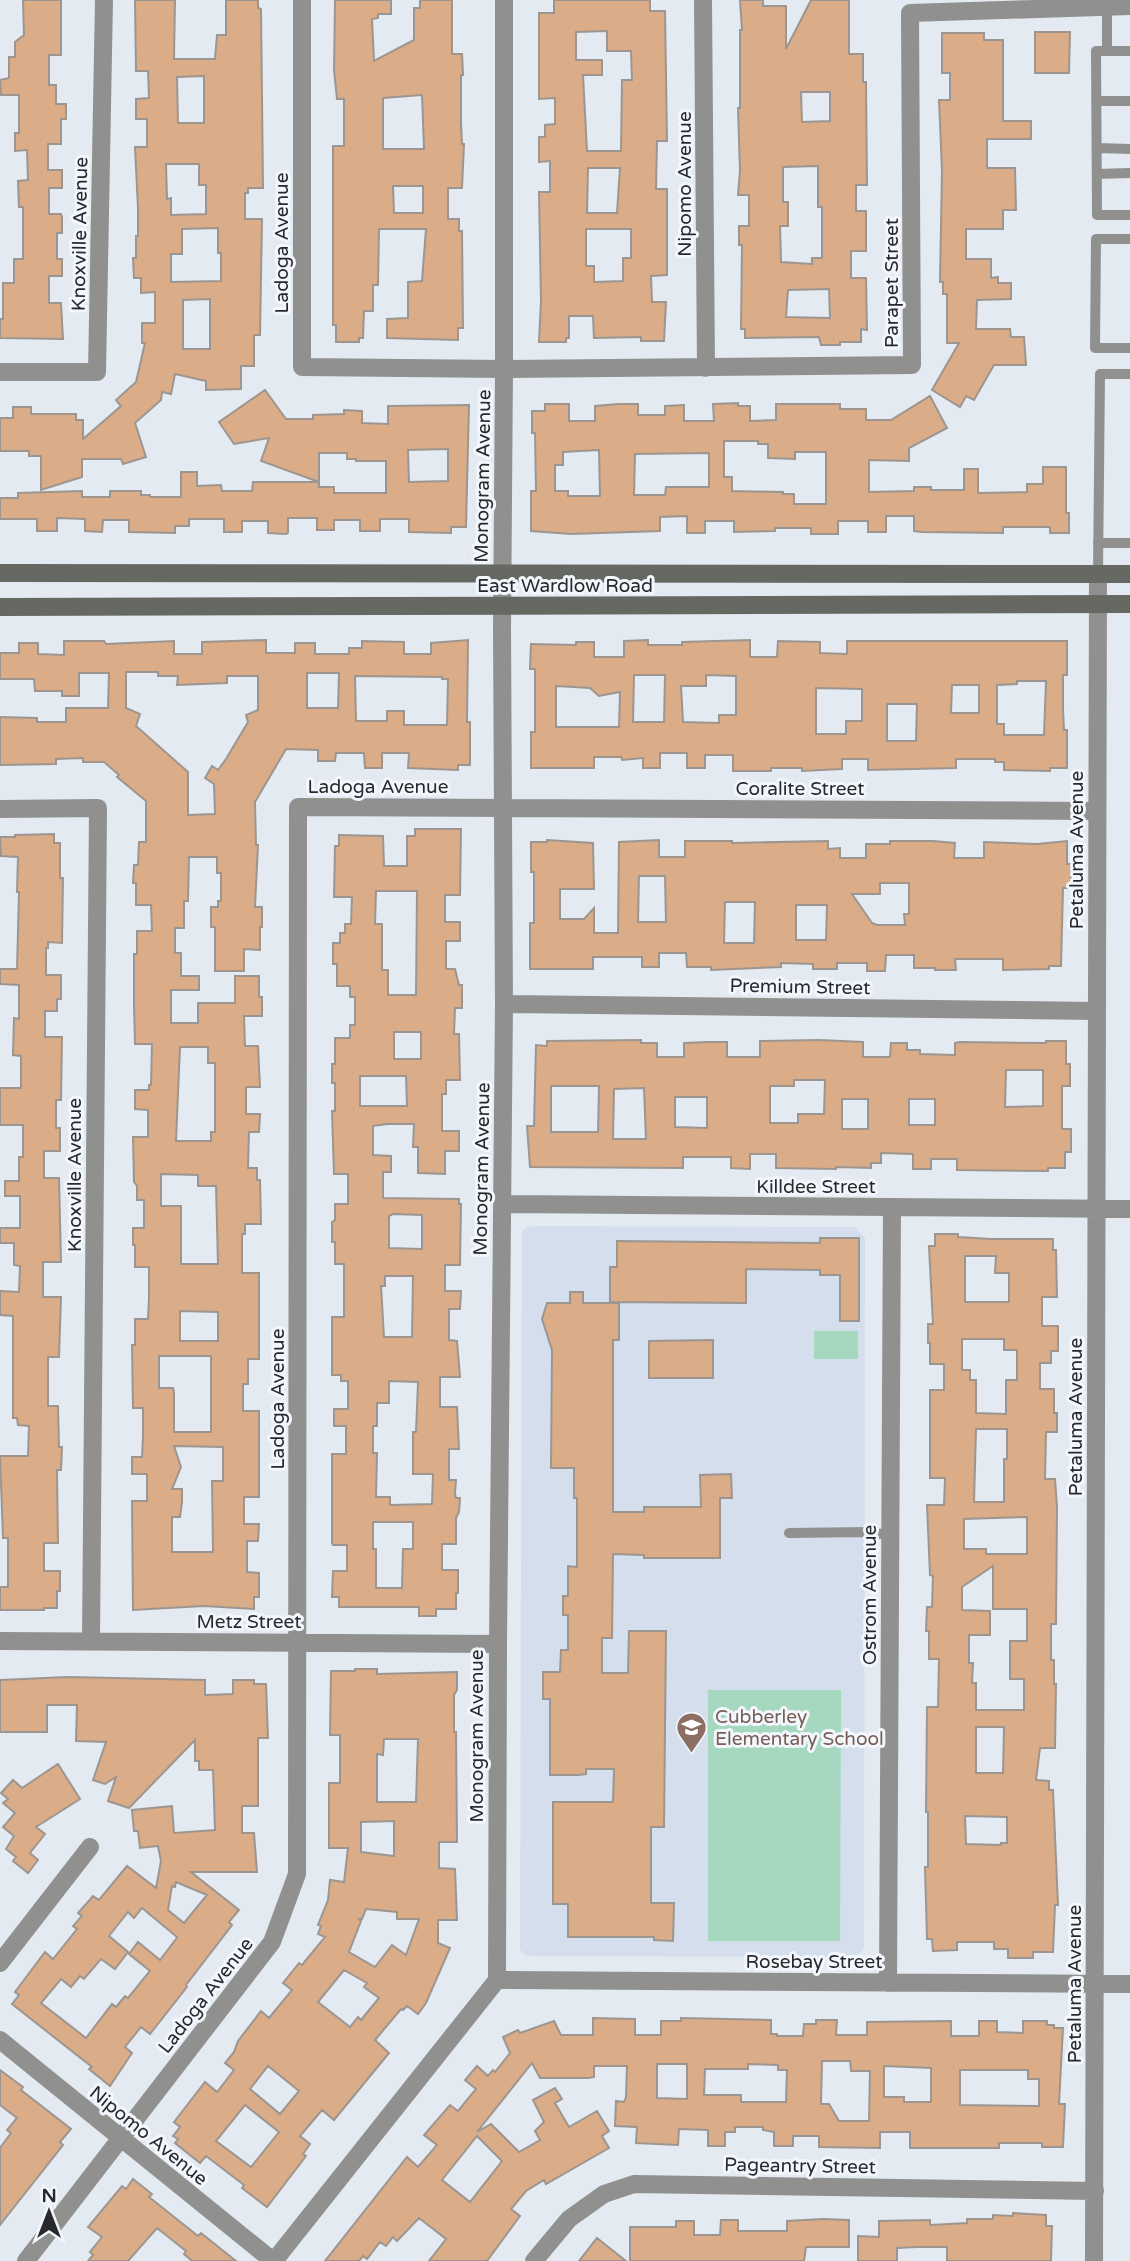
<svg xmlns="http://www.w3.org/2000/svg" width="1130" height="2261" viewBox="0 0 1130 2261" font-family="'Varela Round',sans-serif">
	<style>
		.built { fill: #d4deec }
		.green { fill: #a5d8be }
		.building { fill: #daac87; stroke: #9d9690; stroke-width: 2; fill-rule: evenodd }
		.lines { fill: none; stroke-linecap: round; stroke-linejoin: round }
		.service { stroke: #90918e; stroke-width: 10 }
		.minor { stroke: #90918e; stroke-width: 18 }
		.secondary { stroke: #666862; stroke-width: 18 }
		.labels { text-anchor: middle; stroke-width: 6; stroke-linejoin: round; paint-order: stroke }
		.street-label { font-size: 19px; fill: #27292c; stroke: #f3f7fd }
		.education-label { font-size: 19px; fill: #785e54; stroke: #f3f7fd; text-anchor: start }
	</style>
	<rect width="100%" height="100%" fill="#e4eaf2"/>
	<!-- built -->
	<path class="built" d="M531,1226L855,1227L865,1238L864,1948L856,1957L527,1956L520,1950L522,1230Z"/>
	<!-- green -->
	<path class="green" d="M814,1331H858V1359H814Z
		M708,1690H841L840,1941H708Z"/>
	<!-- building -->
	<path class="building" d="M23,0H61V55H49V85H56V104H66V119H61V144H48V170H62V188H49V214H61L62,217V233H57V259H62V276H49V303H61L63,339L0,338V319H3V283H14V259H23V207H19L18,181L28,180L27,150L15,151V133H19V95H1L0,80L9,78V57H15V42L24,35Z
		M135,0H175L174,59H215L217,35H226V0H258V8L261,9L263,188H248V193H245V219H262L260,335H254V366H241V389L206,390V381L175,374L171,394L162,392L161,400L135,423L146,457L123,464L121,459H82V477L41,490V456H29V451H0V418H13V407H31V414H76V420H83V439L121,406L116,400L136,382L145,343H142V323H155V292L141,293V278H134L133,258H136V236H138V209L135,147H147V119H136V99L149,98L148,71H136ZM204,76V123H178L177,77ZM166,164H199V185H206V214L171,215V198L167,199ZM218,228V253H221V281L171,282V254H182V229ZM210,299V349H183V300Z
		M335,0H391V14H378V18L372,19L374,61L414,40V8H420V0H452V54H462L463,75H461V123L462,144H464L462,188H448V219H459V231H462L463,328H458V340L387,338V319L408,318V282L422,281L426,229H379L378,285H373V311H364L363,338H359V342H336V325H333V146H344V99H337L334,70ZM422,95L424,149H383V98ZM393,186H423V213H394Z
		M554,0H650V11H665L667,141H657L656,189H667V275L651,276L652,302H666L664,341H641V337L594,338L593,316H569V338H566V342H539L541,301L539,192H550V161L539,162V137H545V125L555,124V98L539,99V13H554ZM607,31V51H631L632,80H622L621,151H587L583,75H602V60H576V32ZM588,168H620L617,213H587ZM586,229H631V258H623V281L594,282V266H586Z
		M740,0H763V6H786V49L811,0H849V54H863V82H866L867,185H856V211H866V251H851V278H866L867,330L861,329V342H840V345H821L819,337L745,338V329H741L742,245H739V226H749V195H738L740,171L738,108H740V30H742ZM801,92H830V121L802,122ZM818,166V207H822V258H812V264L781,262L780,226H788V202H783V167ZM829,289L830,318L786,317L788,290Z
		M1035,32H1070L1069,73H1035Z
		M942,33H984V40H1003V121H1031V139H987V168H1015L1016,210H1003V229H966V259H991V278L998,277V283H1011V299L977,300L976,329H1010L1011,337H1024L1026,365H994L974,400L966,396L960,407L932,390L959,343H947V294H943V282H940L942,170L939,100H950V73H942Z
		M265,390L286,419H313V415L344,414V410L362,411V423L388,424V406L469,405L466,527H451V533L409,532V519H380V531H360V520H334V530H317V518H288V533L286,534L268,533V521H242V532H224V519H189V526H175V533L129,532V520H103L102,532L85,531V519L57,518V531H37V519H0V498H18V493L82,491V497H110V491H141V495H150V497H181V472H197V486L221,485L222,491H252L253,482H319V487H334V493H386V461H356V459H347V453H319V482L261,461L269,438L234,444L219,422ZM448,449V481L409,482L408,450Z
		M930,396L947,428L909,448V461L869,460V492L914,491V487H931V490H964V469H978V493L1027,492V484H1043V467H1066V513H1069V533H1050V527H1003V533L922,532L914,531V516H886V532H868V521H838V534H811V528H775V531L734,532V521H705V533H687V516L660,517V531L571,534L531,531V491H536L535,433H532V411H545V404H569V421H595V406L619,404H638V415H665V406L684,405V421H714L713,404L738,403V406H750V421L776,420V404H840V409H866V420H891ZM724,441H758V444H768V458L795,459V452H826V504H794V494H783V492L732,491V477H724ZM599,450L600,496H568V491H555V465H563V452ZM709,453V487H666L665,495H634L635,454Z
		M266,640V653H295V643H315V654H349V648H362V641L404,642V654H431V643L468,640L467,722H470V765H458V770L408,768L409,753H382V768H365L364,753H336L335,761H318V750L286,749L255,802L256,845H258L255,907H262V927H260V950L244,949V971H215V927H211V907H218V901H221V873H217V857H189L188,901H184V928H175V953H181V976H199V990H171V1023H198V1003H235V976H259V997H262V1016H244L245,1046H258L260,1087H246V1114H260L259,1132H249L248,1168H257V1180H260L261,1224H245V1234H242V1273H259V1359H248V1384H243V1411H259V1497H244V1524H259L258,1541H247V1572L259,1573V1597H254V1609L204,1606L133,1610L132,1501H147V1474H132V1457H142L143,1436V1408H133L132,1345H135V1319H148L149,1298V1267H135V1245H133V1228H144V1200H137V1186L134,1182L133,1137H148V1110L135,1109V1090H149V1085H151L152,1044H135L134,1007V954H137V931H152L151,905H136V883H133L134,865H138L139,842H146V801L117,777L119,775L104,762H83V758L56,759V764L0,765V717L37,718V722H66V708H108L109,673H79V696H62V691H35L34,679H0V653H19V643H38V654L64,655V641H104L106,644L174,641V654H202V642ZM126,672H158V676H178L177,685L227,683V676H258V710L246,715L248,722L226,759L218,770L212,766L205,778L214,784L215,814L188,815V772L136,726L140,714L126,708ZM307,673H339L338,708H307ZM355,676L442,677V679H448L447,725H404V711H387V721H356ZM180,1047H208V1063H215V1132H211V1141H176ZM161,1174L198,1175V1186H216L218,1264H181V1206H161ZM180,1311L218,1312V1341H180ZM159,1356H211V1432H174V1392L173,1388H159ZM174,1446L223,1447V1481H212L213,1552H172V1517H180L182,1502V1489H172L181,1467Z
		M648,640V645H682V642L750,640V657H777L778,641L820,642V653L847,654V641H1067V675H1063V709L1064,730H1067V768H1050V771L1004,770V762H995V759H956V768L868,770V759H842V769L802,771V768H771V771H733V755H705V768H687V753H660V768H643V758L622,760L621,757H594V768H531V732H535V669H530L531,644L576,645V642H594V657H624V641ZM634,675H665L664,722H633ZM706,675L736,676V715H719V723L683,722L681,686H706ZM1017,681H1046L1044,735H1004V724H997V685L1017,684ZM952,685H979V713H951ZM556,686L590,688L599,696L620,692L619,727H556ZM816,688L862,689V721H846V734H816ZM887,704H917L916,741H887Z
		M415,829H461L460,895H445V922H460V941H446V969H455L459,985H462V1008H455L454,1034H459L460,1080H446V1094H442V1131H459V1151H445V1174L418,1173V1147H413L414,1124H387L373,1126V1155L391,1156V1172H383V1198L459,1199V1204H461L460,1265H445V1291H461L460,1309H449V1340L457,1341L460,1377H440V1407H457L459,1449H449V1480H456L455,1494L456,1498H460L459,1512L456,1518V1544H442V1570H458V1593H456V1609H436V1616H419V1607H339V1597H332L333,1571H347V1545H333L332,1543V1454H346V1426H334V1409H348V1381H341V1375H332V1317H344V1264H335V1242H332V1222L335,1220V1204H348V1174H334L332,1111H335V1083H332V1064H335V1038H350V1025H355V997H350V986H337V964H333V943H340V933H345V924H351L352,897H334L335,846H339V835L383,836L384,866H407V836H415ZM376,891H417L416,995H388V970H382V924H375ZM394,1032H421V1059H394ZM360,1076H406L407,1106H360ZM393,1214L422,1215V1249L389,1248V1216ZM385,1276H413L412,1337H384L381,1286H385ZM389,1381L418,1382L416,1432H413V1474H433L432,1504L390,1505V1497H376L377,1453H373V1426H377V1403H389ZM373,1522H413V1549H403L402,1588H376V1549H373Z
		M54,834V843H60V878H63L62,943L48,942V948H46V975H61V999H57V1011H45V1037H62L61,1100H56V1128H60V1151H44V1178H59L61,1262H43V1297H61L59,1357H48V1406H58L59,1447H62L61,1470H57L58,1543H44V1571H60V1591H57V1608H44V1610H0V1587H8V1538H3L0,1456H28L29,1426L18,1425L17,1418H13V1316L0,1315V1291L19,1292L20,1266L14,1265V1243H0V1228H20V1196H5V1181H19V1157H23V1125H0V1088H21V1056L13,1055L14,1018L19,1019V985L0,984V969H17L19,892H17L18,857L1,856L0,837H15V835Z
		M547,840L593,843L594,889H560V919H584L594,908V933H618L619,842L659,840V857H685V841H732V843L828,841V849L840,848V858H866V844H890V841H933L955,843L954,858H984V842L1037,844L1067,841V864H1071V888H1063L1061,966H1049V969L1003,970V959H955L956,970H935V968H914V955H886L885,971H867V963H837V969H813V964L781,963V967L711,970V967H687L686,953H659V967H642V957H593V969H530V923H534V872H531V842H547ZM639,876H665L666,922H638ZM880,883H909V914H904L905,925H877L872,923L852,894H880ZM725,902H755L754,943H724ZM796,905H827L826,940H796Z
		M641,1040V1043H657V1057H684V1043L708,1042H727V1057H760V1041L819,1040L863,1042V1057H890L891,1043H907V1050H920V1054L955,1055V1043L960,1042L1046,1043V1041H1066V1064H1070V1086H1062V1129H1071V1152H1065V1168H1048V1171L957,1170V1159H931V1169H913V1154L881,1153V1163H871V1168L836,1167V1169L776,1168V1154H750V1169L731,1168V1157H683V1168L530,1167L527,1126H534L536,1045L547,1046V1041ZM1006,1070H1043V1106L1005,1107ZM794,1080H825L824,1114H798V1123H770V1086H794ZM551,1086H599L598,1132H551ZM644,1088L646,1139H613L614,1089ZM675,1097H707V1128L675,1127ZM842,1099H868V1129H842ZM909,1099H935V1125H909Z
		M935,1234H958V1237L991,1239H1053V1250H1056L1057,1297H1042V1326H1058V1351H1051V1363H1040V1389H1054V1413H1057V1432H1046L1045,1479H1055L1057,1507L1056,1624H1051V1660H1054V1684H1056L1055,1748H1040L1036,1780L1049,1781V1790H1053L1058,1905H1055L1053,1952H1033V1958H1008V1949H994V1942H957V1950L933,1951L932,1939H927L925,1867H928V1812H926L927,1707H938L939,1659H929V1631H926L927,1607H932L933,1576L930,1575L927,1505H944L945,1478H930V1390H944V1364H930V1343H928V1324H933L929,1246H935ZM965,1256H996L995,1273H1009V1302H965ZM962,1339H1004V1350H1017V1380H1006V1414L976,1413V1380H970V1370H962ZM976,1429H1007V1459H1004V1502H974ZM1027,1517V1554H986V1549H964V1519ZM993,1566V1609H1027V1641H1010V1679H1024V1710H976V1683H972L973,1663H969V1635H990V1611L962,1610V1587ZM976,1727H1004L1003,1773H976ZM965,1816L1007,1817V1843H1001V1845L966,1844Z
		M820,1238H859V1321H840V1275H820V1270L746,1269V1303L610,1302V1267H617V1241L820,1243Z
		M570,1292H583V1303H619V1340H613V1512H644V1507H701L700,1475L731,1474L732,1498H720V1558H644V1555L613,1554L612,1638H602V1673H628L629,1631H666L664,1827H651V1903H674L673,1941L654,1940V1937H568V1904H553V1802H613L614,1769H586V1774L578,1775H550V1699H543V1672H560L561,1650H568V1615H563V1596H568V1566L577,1567V1498H574V1468H551L552,1350L542,1319L547,1303H570Z
		M713,1340V1378H649V1341Z
		M355,1669H377V1674L457,1672V1690L454,1695V1732H456L457,1842H439V1868L455,1869L457,1920H438V1943L450,1948L426,2003L418,2014L407,2006L403,2010L401,2009L375,2040L389,2053L334,2120L322,2110L300,2136L310,2144L303,2154L306,2156L267,2207L242,2188L244,2185L206,2156L200,2163L175,2143L178,2139L173,2136L180,2127L174,2122L205,2082L217,2092L234,2070L225,2063L234,2052L238,2041L261,2011L269,2018L292,1990L283,1983L299,1963L302,1965L325,1937L318,1934L321,1926L318,1925L328,1900L330,1880L344,1882L348,1848H329V1783H340V1735H330L331,1671H355ZM384,1739H418L416,1802H377V1754L383,1755ZM394,1821V1856L361,1852V1822ZM366,1909L397,1912V1919H419L406,1955L392,1945L375,1967L349,1952L361,1921L359,1919H362ZM344,1970L367,1983L364,1987L379,1998L361,2020L358,2017L350,2027L318,2002ZM268,2066L299,2091L280,2114L250,2089ZM245,2105L279,2132L251,2167L216,2141Z
		M68,1677L205,1680V1695L233,1694V1680H254V1684H266L268,1738H258V1806H242V1833H254L257,1872H191L239,1910L229,1922L232,1925L186,1985L187,1987L150,2034L141,2027L125,2047L132,2053L110,2086L89,2069L92,2067L12,2004L19,1995L15,1992L45,1952L53,1959L77,1929L73,1926L82,1916L78,1913L93,1896L99,1900L127,1866L156,1888L161,1861L158,1846L140,1848L138,1831H134L132,1810L172,1806L174,1833L215,1830L213,1770H199V1761H195V1740L129,1808L108,1801L116,1777L105,1784L93,1780L106,1742L76,1741L77,1705H47V1732H0V1680ZM176,1882L207,1895L184,1923L168,1910L172,1886L175,1887ZM142,1908L177,1937L176,1939L160,1960L138,1942L129,1954L150,1971L128,1998L125,1996L116,2007L112,2004L86,2038L41,2003L61,1979L71,1987L80,1976L84,1979L101,1959L115,1969L128,1952L109,1936L128,1912L134,1918Z
		M58,1764L80,1799L36,1827L45,1834L30,1853L38,1860L28,1873L13,1861L16,1857L6,1849L14,1836L3,1827L15,1813L3,1803L8,1799L1,1793L13,1780L22,1788Z
		M593,2018L635,2019V2035H661V2021H681V2018L771,2020V2034H777V2036H803L804,2024H816V2020H837L836,2035H867V2022L951,2021V2036H979V2021H997V2032L1023,2033V2021H1047V2025H1054V2028H1063L1059,2104H1065L1063,2147H1042V2143H999V2148H910V2132H880V2148L819,2147V2136H793V2146H774V2132L763,2130V2127H735V2132H725V2146H708V2130L679,2129L678,2145L636,2143L637,2127L615,2126L616,2101L624,2102L626,2097L627,2066H594V2077L589,2078H540L532,2063L477,2132L491,2124L519,2152L540,2140L535,2131L544,2122L533,2100L555,2088L562,2099L555,2103L569,2127L597,2111L609,2131L602,2136L609,2148L546,2184L544,2180L526,2191L511,2209L520,2216L487,2261H429L446,2239L419,2218L397,2241L393,2237L386,2246L380,2242L367,2259L363,2256L359,2261H325L407,2157L418,2167L437,2145L424,2135L450,2105L458,2111L476,2089L465,2080L477,2066L488,2076L493,2070L495,2072L510,2053L503,2037L518,2030L520,2033L554,2021L561,2035H593ZM822,2061H850L851,2071H870L869,2121H839L829,2104H821ZM657,2064H687V2099L657,2098ZM748,2064L778,2065V2070H787L786,2102H741V2095H704L705,2069H748ZM884,2066L931,2068V2102H904V2097H884ZM960,2070H1028V2079H1039V2106L960,2105ZM477,2136L502,2161L470,2202L442,2180Z
		M0,2070L23,2087L21,2090L71,2129L60,2142L63,2145L0,2225V2148L11,2133L7,2130L17,2118L0,2105Z
		M133,2179L152,2194L149,2197L198,2236L201,2233L236,2261H192L184,2254L186,2251L157,2228L128,2261H88L93,2255L90,2252L102,2237L88,2227L122,2186L126,2189Z
		M1013,2213L1046,2215V2226H1052L1051,2261H947V2247H917L897,2248V2261H858V2236L879,2237V2221L930,2220V2225L967,2223V2219H993V2215L1013,2216Z
		M823,2219L849,2220V2247H806L804,2261H630V2227H676V2221H694V2235H720L721,2220H738V2231H787V2221Z
		M597,2238L626,2261H579Z"/>
	<g class="lines">
		<!-- service -->
		<path class="service" d="M1107,7V51H1096L1097,215H1130
			M1107,51H1130
			M1096,101H1130
			M1097,148L1130,149
			M1097,174L1130,173
			M1130,239H1096L1095,348H1130
			M1098,543H1130
			M1098,574L1100,374H1130
			M789,1533L867,1532L890,1535"/>
		<!-- minor -->
		<path class="minor" d="M302,0V367L504,369L912,365L910,13L1130,6
			M703,0L706,368
			M0,372H97L104,0
			M0,809L98,808L91,1642
			M504,1004L1096,1011
			M502,1204L1130,1209
			M0,1641L498,1644
			M0,1963L90,1847
			M497,1980L1130,1984
			M888,1983L892,1208
			M0,2040L273,2261
			M26,2261L272,1942L297,1874L298,807L1097,811
			M274,2261L497,1980L498,1644L504,1004L502,629L504,369V0
			M534,2261L569,2219L604,2194L634,2184L1095,2191
			M1094,2261L1098,574"/>
		<!-- secondary -->
		<path class="secondary" d="M0,573L1130,574
			M0,607L1130,604"/>
	</g>
	<!-- icons -->
	<defs>
		<symbol id="school-pin" viewBox="-11 -11 22 30"><path d="M0 17L-7.5 6A9.5 9.5 0 1 1 7.5 6Z" fill="#8d6e63" stroke="#f3f7fd"/><path d="M0-5L7-2L0 1L-7-2ZM-4 1L0 2.5L4 1V4Q0 6-4 4Z" fill="#fff"/></symbol>
	</defs>
	<g fill-rule="evenodd">
		<use href="#school-pin" x="674" y="1710" width="35" height="47"/>
	</g>
	<g class="labels">
		<!-- street labels -->
		<g class="street-label">
			<text transform="translate(684 184) rotate(-90)" y="7">Nipomo Avenue</text>
			<text transform="translate(79 234) rotate(-89)" y="7">Knoxville Avenue</text>
			<text transform="translate(281 243) rotate(-90)" y="7">Ladoga Avenue</text>
			<text transform="translate(891 283) rotate(-90)" y="7">Parapet Street</text>
			<text transform="translate(482 476) rotate(-89)" y="7">Monogram Avenue</text>
			<text x="565" y="592">East Wardlow Road</text>
			<text x="378" y="793">Ladoga Avenue</text>
			<text x="800" y="795">Coralite Street</text>
			<text transform="translate(1076 850) rotate(-90)" y="7">Petaluma Avenue</text>
			<text transform="translate(800 986) rotate(1)" y="7">Premium Street</text>
			<text transform="translate(481 1169) rotate(-89)" y="7">Monogram Avenue</text>
			<text transform="translate(74 1175) rotate(-90)" y="7">Knoxville Avenue</text>
			<text x="816" y="1193">Killdee Street</text>
			<text transform="translate(277 1399) rotate(-90)" y="7">Ladoga Avenue</text>
			<text transform="translate(1075 1417) rotate(-90)" y="7">Petaluma Avenue</text>
			<text transform="translate(869 1595) rotate(-90)" y="7">Ostrom Avenue</text>
			<text x="249" y="1628">Metz Street</text>
			<text transform="translate(476 1736) rotate(-90)" y="7">Monogram Avenue</text>
			<text x="814" y="1968">Rosebay Street</text>
			<text transform="translate(1074 1984) rotate(-90)" y="7">Petaluma Avenue</text>
			<text transform="translate(205 1995) rotate(-52)" y="7">Ladoga Avenue</text>
			<text transform="translate(149 2135) rotate(39)" y="7">Nipomo Avenue</text>
			<text transform="translate(800 2165) rotate(1)" y="7">Pageantry Street</text>
		</g>
		<!-- education labels -->
		<g class="education-label">
			<text x="715" y="1723">Cubberley<tspan x="715" dy="22">Elementary School</tspan></text>
		</g>
	</g>
	<!-- north arrow -->
	<g transform="translate(49 2212)" stroke="#f3f7fd" stroke-width="5" paint-order="stroke">
	<path d="M0-5L12 26L0 18L-12 26Z" fill="#27292c"/>
	<text y="-10" font-size="19" font-weight="bold" text-anchor="middle" fill="#27292c">N</text>
	</g>
</svg>
